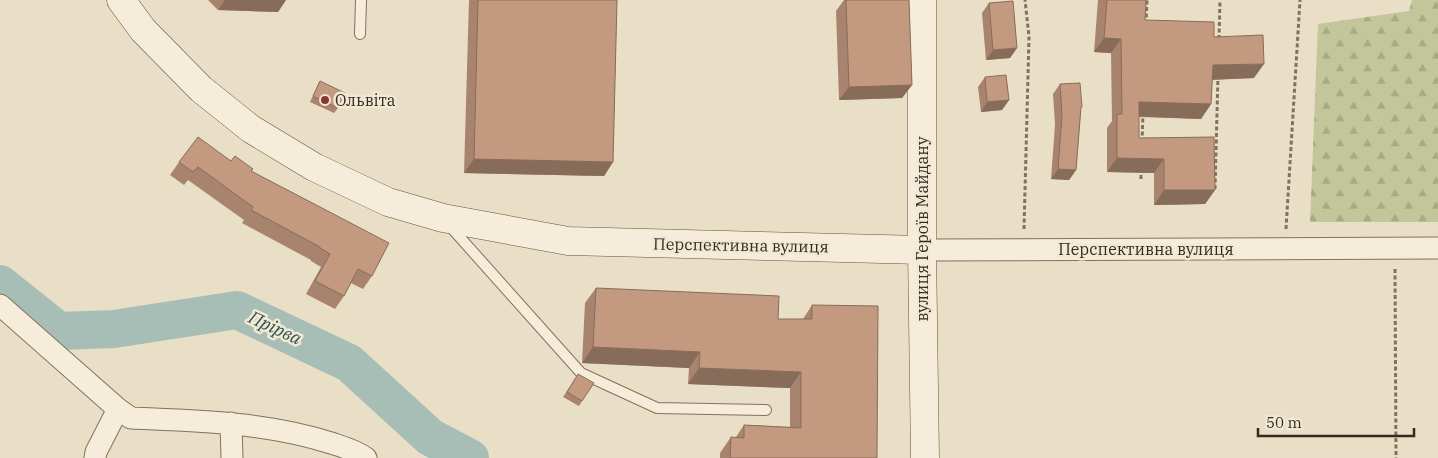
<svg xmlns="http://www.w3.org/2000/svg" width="1438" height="458" viewBox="0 0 1438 458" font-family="'IBM Plex Serif',serif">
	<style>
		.forest { fill: url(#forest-firs) }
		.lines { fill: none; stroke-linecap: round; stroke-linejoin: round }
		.river { stroke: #a7beb6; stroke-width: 38 }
		.lane-casing { stroke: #83715e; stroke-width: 12 }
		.street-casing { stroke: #83715e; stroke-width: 23 }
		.secondary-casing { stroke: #655241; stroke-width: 29 }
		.path { stroke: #83715e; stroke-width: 3; stroke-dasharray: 4 2.5; stroke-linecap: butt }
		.lane { stroke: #f5ecd9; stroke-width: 10 }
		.street { stroke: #f5ecd9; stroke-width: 21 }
		.secondary { stroke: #f5ecd9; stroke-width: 28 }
		.wall { fill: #a8846e }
		.shaded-wall { fill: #886c5a }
		.building { fill: #c39a80; stroke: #886c5a }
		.poi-dot { fill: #8b3437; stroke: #f2e9d5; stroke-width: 2 }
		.labels { text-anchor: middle; stroke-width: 5; stroke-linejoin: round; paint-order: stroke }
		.poi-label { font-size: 16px; fill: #352920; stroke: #f2e9d5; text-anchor: start }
		.street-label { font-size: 16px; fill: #352920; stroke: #f2e9d5 }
		.water-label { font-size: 18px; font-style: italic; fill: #315350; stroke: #f2e9d5 }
	</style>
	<defs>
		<pattern id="forest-firs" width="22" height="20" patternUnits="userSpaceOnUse" patternTransform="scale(1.25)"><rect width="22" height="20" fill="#c3c69b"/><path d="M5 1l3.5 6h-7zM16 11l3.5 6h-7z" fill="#a8aa85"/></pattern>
	</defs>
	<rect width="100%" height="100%" fill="#e9dec6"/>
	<!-- forest -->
	<path class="forest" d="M1412,0H1438V222H1310L1318,24L1409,11Z"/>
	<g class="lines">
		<!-- river -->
		<path class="river" d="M0,284L59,331L114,329L237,310L349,363L430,437L470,458"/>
		<defs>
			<path id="lane" d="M360,34L361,0
				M448,224L581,373L657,408L766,410"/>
			<path id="street" d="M922,250L1438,248
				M0,305L118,409L131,418C198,421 266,422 331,443C343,447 355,450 366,458
				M231,423L232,458
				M95,458L96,452L118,409"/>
			<path id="secondary" d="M121,0L143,30L201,89L251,129L314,167L388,202L443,218L568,241L922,250
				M922,0V250L925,458"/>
		</defs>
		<!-- lane casing -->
		<use href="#lane" class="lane-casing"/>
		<!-- street casing -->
		<use href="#street" class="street-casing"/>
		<!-- secondary casing -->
		<use href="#secondary" class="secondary-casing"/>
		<!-- path -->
		<path class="path" d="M1146,24L1147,0
			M1219,39L1220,0
			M1142,142L1143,113
			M1141,179V171
			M1215,189L1218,76
			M1024,229L1029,37L1025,0
			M1286,229L1300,0
			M1395,269L1396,458"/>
		<!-- lane -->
		<use href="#lane" class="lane"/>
		<!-- street -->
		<use href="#street" class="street"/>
		<!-- secondary -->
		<use href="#secondary" class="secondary"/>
	</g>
	<!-- wall -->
	<path class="wall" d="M208,0H286L278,12L218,10Z
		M469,0H617L613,162L604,176L464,173Z
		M844,0H909L912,85L902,98L839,100L836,11Z
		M1098,0H1146L1145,20L1214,37L1254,78L1212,80L1211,104L1201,119L1139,117V138L1215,190L1205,204L1154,205V173L1107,172V128L1112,121L1111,53L1094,52Z
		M989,3L1017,48L1010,58L986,60L982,13Z
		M985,77L1009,100L1002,110L981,112L978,87Z
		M320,81L338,108L334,113L310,102L317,87Z
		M1060,84L1081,109L1076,170L1069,180L1051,179L1055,125L1053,94Z
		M231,161L251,171L372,276L363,289L351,283L344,296L335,309L306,294L321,267L311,261V260L242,223L244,220L188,180L184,185L170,175L179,162Z
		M596,288L778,319H803L812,305L877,458H720V453L731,437H736L744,425L790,427V388L688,384L689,368L582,363L585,303Z
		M575,379L582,401L579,406L563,397Z"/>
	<!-- shaded-wall -->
	<path class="shaded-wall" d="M225,0H286L278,12L218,10Z
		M1104,38L1121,39L1111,53L1094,52Z
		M1017,48L1010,58L986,60L993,50Z
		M1264,64L1254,78L1203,80L1213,65Z
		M912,85L902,98L839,100L849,87Z
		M1009,100L1002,110L981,112L987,102Z
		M1139,102L1211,104L1201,119L1129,116Z
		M1117,158L1164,159L1154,173L1107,172Z
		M474,159L613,162L604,176L464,173Z
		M1058,169L1076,170L1069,180L1051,179Z
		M1164,190H1215L1205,204L1154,205Z
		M593,347L700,352L689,368L582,363Z
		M699,368L801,372L790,388L688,384Z"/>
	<!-- building -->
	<path class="building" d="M478,0H617L613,162L474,159Z
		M846,0H909L912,85L849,87Z
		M1107,0H1146L1145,20L1214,22V37L1263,35L1264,64L1213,65L1211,104L1139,102V138L1214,137L1215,190H1164V159L1117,158V114H1122L1121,39L1104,38Z
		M1013,1L1017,48L993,50L989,3Z
		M1006,75L1009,100L987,102L985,77Z
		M320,81L345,93L338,108L313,96Z
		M1080,83L1082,107H1081L1076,170L1058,169L1062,115L1060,84Z
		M198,137L231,161L235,156L253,169L251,171L389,243L372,276L358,269L344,296L315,281L330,254L320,248V247L251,210L253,207L198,167L193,172L179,162Z
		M596,288L779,296L778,319H812V305L878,306L877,458H730L731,437L744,438V425L801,428V372L699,368L700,352L593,347Z
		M578,374L594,383L582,401L567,392Z"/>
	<!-- markers -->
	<circle class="poi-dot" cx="325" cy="100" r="5"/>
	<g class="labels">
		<!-- poi labels -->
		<g class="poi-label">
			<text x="335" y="106">Ольвіта</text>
		</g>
		<!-- street labels -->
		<g class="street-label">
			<text transform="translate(922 229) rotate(-90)" y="6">вулиця Героїв Майдану</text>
			<text transform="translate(741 245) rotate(1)" y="6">Перспективна вулиця</text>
			<text x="1146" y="255">Перспективна вулиця</text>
		</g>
		<!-- water labels -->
		<g class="water-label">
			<text transform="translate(275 328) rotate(25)" y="6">Прірва</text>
		</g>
	</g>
	<!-- scale -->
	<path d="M1258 428v8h156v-8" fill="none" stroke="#352920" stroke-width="2.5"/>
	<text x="1266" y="428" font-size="15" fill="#352920" stroke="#f2e9d5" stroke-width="4" paint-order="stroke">50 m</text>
</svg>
